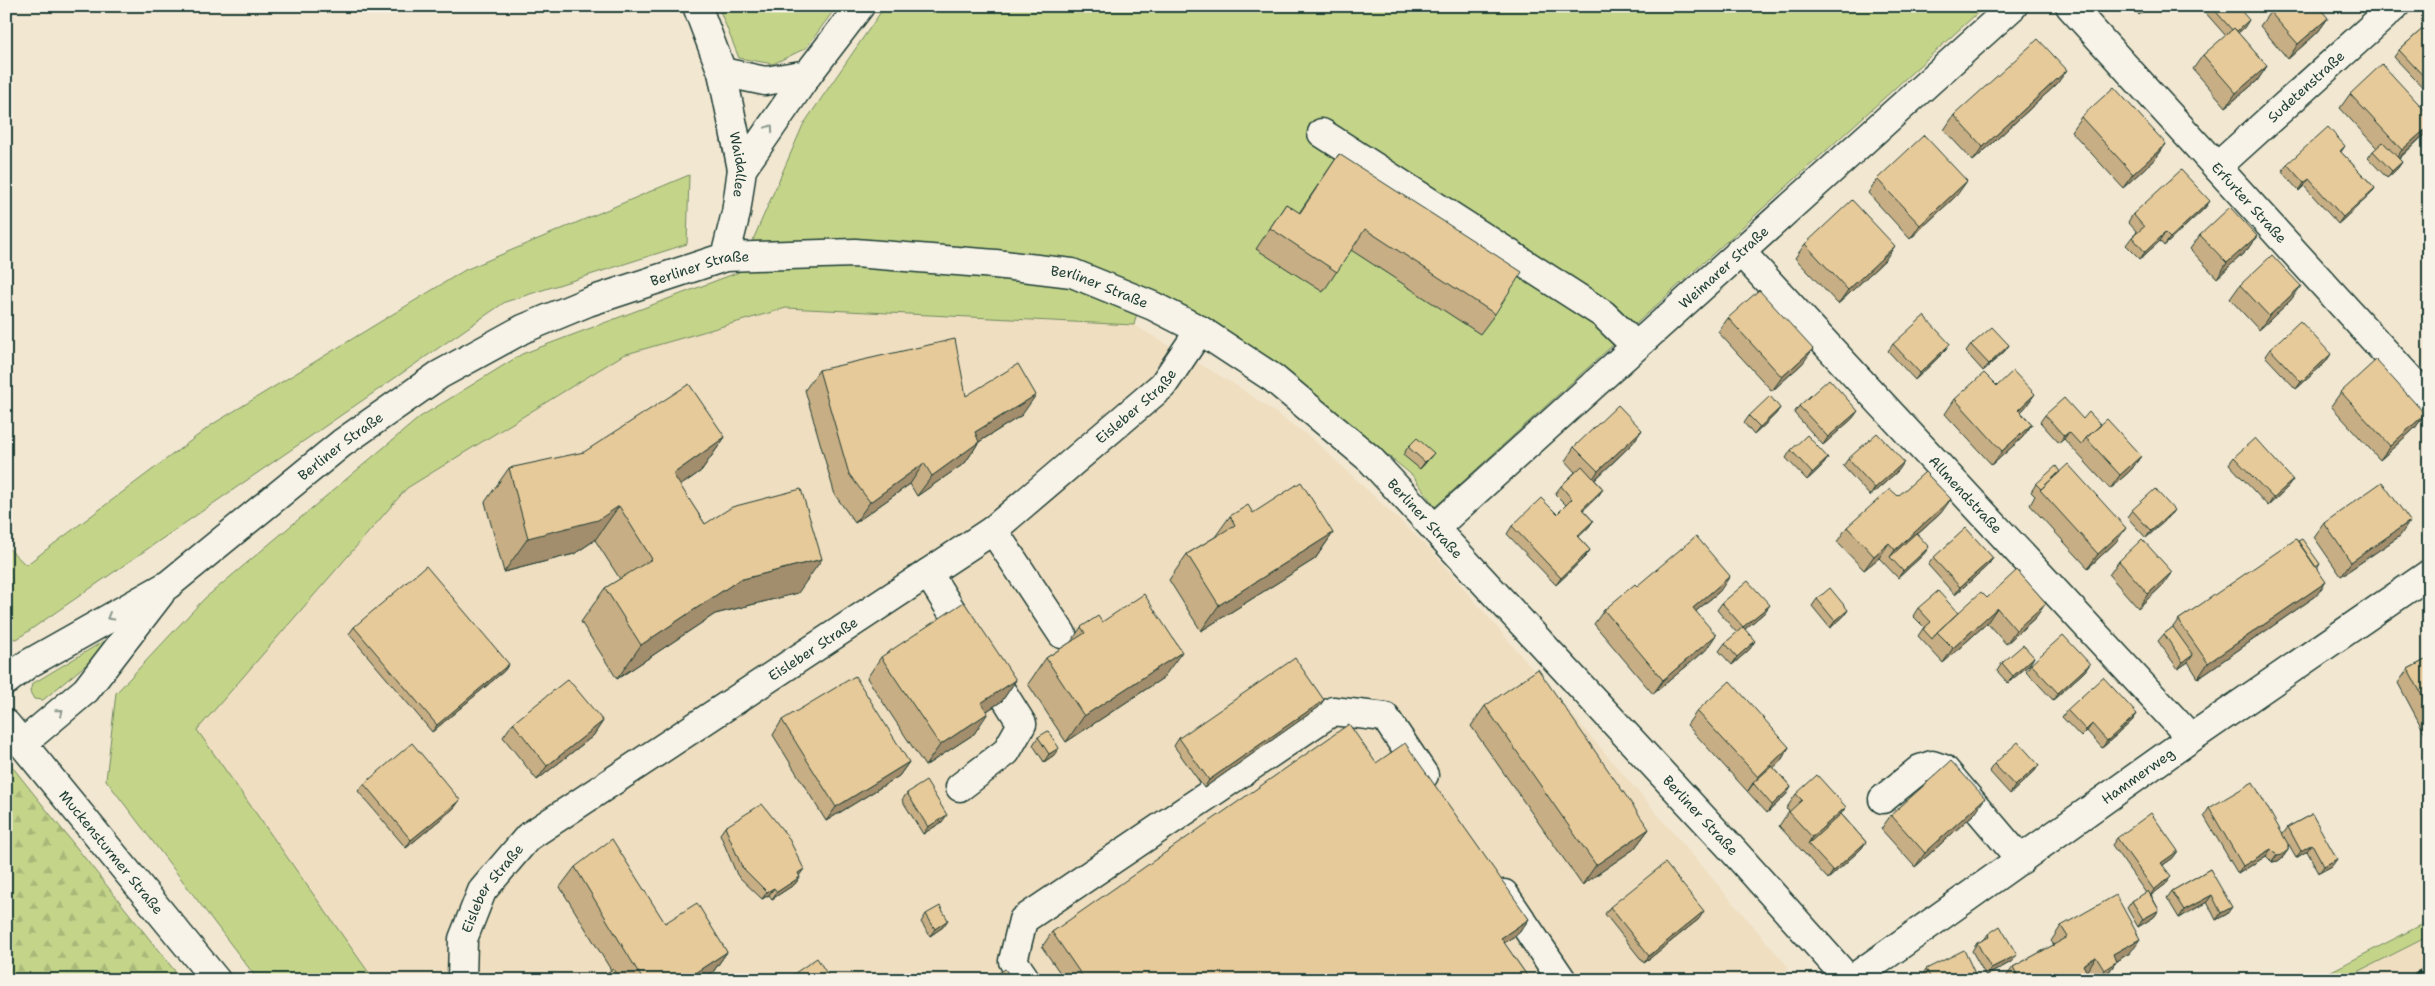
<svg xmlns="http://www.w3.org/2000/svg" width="2435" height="986" viewBox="0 0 2435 986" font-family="'Shantell Sans',sans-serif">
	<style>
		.built { fill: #efdec0 }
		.grass { fill: #c4d58a; stroke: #72895f }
		.forest { fill: url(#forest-firs); stroke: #72895f }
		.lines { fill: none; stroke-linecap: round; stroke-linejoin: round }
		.minor-casing { stroke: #1f3d34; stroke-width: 31 }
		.major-casing { stroke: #1f3d34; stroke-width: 31 }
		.minor { stroke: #f7f3e8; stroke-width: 28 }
		.major { stroke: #f7f3e8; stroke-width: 28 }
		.rail { stroke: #1f3d34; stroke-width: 4; stroke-dasharray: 8 4; stroke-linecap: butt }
		.wall { fill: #c7ae84; stroke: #1f3d34 }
		.shaded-wall { fill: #a28d6c; stroke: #1f3d34 }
		.building { fill: #e7ca9a; stroke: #1f3d34 }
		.oneway { stroke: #8b988e }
		.labels { text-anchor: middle; stroke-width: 4; stroke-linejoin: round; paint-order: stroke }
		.street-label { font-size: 14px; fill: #1f3d34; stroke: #f7f3e8 }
	</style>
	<defs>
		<pattern id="forest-firs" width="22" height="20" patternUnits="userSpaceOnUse" patternTransform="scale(1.25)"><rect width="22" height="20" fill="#c4d58a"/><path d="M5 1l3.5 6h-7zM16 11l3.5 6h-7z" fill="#a8b878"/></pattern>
	</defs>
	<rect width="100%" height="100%" fill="#f2e7d1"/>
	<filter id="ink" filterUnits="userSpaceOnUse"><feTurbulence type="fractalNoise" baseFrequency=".02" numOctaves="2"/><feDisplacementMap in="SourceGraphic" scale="10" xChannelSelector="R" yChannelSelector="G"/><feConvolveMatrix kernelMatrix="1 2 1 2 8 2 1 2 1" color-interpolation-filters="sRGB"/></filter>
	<g filter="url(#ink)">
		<!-- built -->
		<path class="built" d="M786,308L1134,325L1237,386L1313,439L1430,549L1789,968L1773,980H374L196,730L407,488L623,355Z
			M2429,936V980H2342Z"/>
		<!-- grass -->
		<path class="grass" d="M718,6H837L806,48L773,64L739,58Z
			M885,6H1985L1435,507L1413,476L1270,358L1142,292L1134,325L786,308L623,355L407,488L197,730L374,980H258L106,780L116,693L204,599L420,417L522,354L739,272L803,125Z
			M689,175L687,244L505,302L17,639L6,638V546L26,565L213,424L465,270Z
			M112,636L111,644L43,700L34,699L30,692L32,684Z
			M2429,921V936L2342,980H2314Z"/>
		<!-- forest -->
		<path class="forest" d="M6,759L182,980H6Z"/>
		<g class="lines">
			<defs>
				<g id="minor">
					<path id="s1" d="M697,6L722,72L742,169L736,213L725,257"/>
					<path id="s2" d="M2070,6L2429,400"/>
					<path d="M722,72L765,81L808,74"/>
					<path d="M1322,133L1603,314L1636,346"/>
					<path id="s3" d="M2217,167L2395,6"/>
					<path d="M742,169L808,74L860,6"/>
					<path id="s4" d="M1740,251L2191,738"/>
					<path id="s5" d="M1435,528L2013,6"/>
					<path d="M993,530L1062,634"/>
					<path d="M928,573L1022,724L1006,752L960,787"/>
					<path id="s6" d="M6,681L28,664L168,585L342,443L439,375L523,329L588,302L725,257L855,253L995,264L1072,273L1153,306L1200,330L1273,378L1370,459L1730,847L1849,980"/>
					<path d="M23,743L86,690L160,594"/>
					<path d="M1883,799L1920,769L1932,765L1944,769L2021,860"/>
					<path d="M1504,894L1562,980"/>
					<path id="s7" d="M462,980L463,939L482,891L528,837L993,530L1163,385L1200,330"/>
					<path d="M1026,980L1013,961L1023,920L1333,711L1385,717L1424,775"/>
					<path id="s8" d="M1851,980L2191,738L2429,574"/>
				</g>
				<g id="major">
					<path id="s9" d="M6,724L216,980"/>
				</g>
			</defs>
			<!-- minor casing -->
			<use href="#minor" class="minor-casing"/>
			<!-- major casing -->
			<use href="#major" class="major-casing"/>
			<!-- minor -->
			<use href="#minor" class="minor"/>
			<!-- major -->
			<use href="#major" class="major"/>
			<!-- rail -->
			<path class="rail" d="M2404,980L2429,967"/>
		</g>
		<!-- wall -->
		<path class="wall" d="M2132,6H2149L2139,15Z
			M2208,6H2237L2244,28L2238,33L2267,66L2257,81L2226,107L2193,69L2203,55L2226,36L2204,11Z
			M2336,6H2344L2339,10Z
			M2270,12L2328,18L2318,32L2288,59L2260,26Z
			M2429,23V94L2394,57L2399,50Z
			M2057,84L1973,161L1944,130L1954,115Z
			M2350,94L2429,115V129L2424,135L2399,159L2402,162L2397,169L2387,178L2368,158L2373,151L2377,148L2340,108Z
			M2081,117L2166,144L2156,158L2123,188L2071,131Z
			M2345,146L2341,152L2375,188L2370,195L2338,224L2304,186L2299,191L2282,172L2287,164Z
			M1339,154L1495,314L1480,334L1351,250L1323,292L1256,249L1286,204L1299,213Z
			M1877,179L1957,195L1910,239L1868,193Z
			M2205,208L2164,246L2160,241L2140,259L2126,245L2132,237L2137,232L2128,222L2133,214Z
			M2200,235L2257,236L2247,250L2217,278L2190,249Z
			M1805,244L1885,260L1838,304L1795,258Z
			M2240,285L2291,300L2259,330L2230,299Z
			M1728,318L1803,363L1772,391L1718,332Z
			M1893,344H1950L1945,351L1915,380L1888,351Z
			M1971,345H2009L2004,352L1983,371L1966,352Z
			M2270,349L2326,362L2296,389L2265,356Z
			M819,370L966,396L1022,415L979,442L965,463L917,496L910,484L855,523L835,495L805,390Z
			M1997,386L2025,408L2021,412L2032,424L2022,438L1992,465L1945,414L1955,399Z
			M2341,392L2425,414L2415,428L2380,460L2331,406Z
			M1799,406L1853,418L1823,445L1794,413Z
			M1780,408L1775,415L1754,435L1744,423L1749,416Z
			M2045,415L2083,419L2101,425L2141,456L2131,470L2110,489L2064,439L2059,443L2040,422Z
			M1642,430L1632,444L1595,480L1603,489L1598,496L1583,510L1593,521L1588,528L1578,537L1590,550L1585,557L1556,585L1507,534L1512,526L1557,514L1566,505L1555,494L1561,486L1575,472L1565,461L1574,447Z
			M725,437L701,471L680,486L705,524L798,593L715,614L617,679L581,622L605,588L620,579L595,540L574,554L504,572L485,502L509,468Z
			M1408,447L1428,460L1420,469L1403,455Z
			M1791,450L1828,458L1823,465L1807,480L1786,458Z
			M2234,457L2288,487L2268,506L2229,464Z
			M1848,459L1899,470L1870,496L1843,466Z
			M2036,484L2116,542L2088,568L2030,505L2035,496L2031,492Z
			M1898,496L1941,513L1918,534L1924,554L1898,578L1879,558L1864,570L1837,542L1847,527Z
			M2132,510L2169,517L2146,538L2127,517Z
			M1230,516L1333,533L1315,559L1201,631L1169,580L1187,554L1215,537Z
			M2324,523L2400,536L2341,576L2314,537Z
			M2298,541L2320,564L2317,569L2316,596L2198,678L2188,662L2178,669L2158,641L2164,634L2173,627L2178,620Z
			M1933,558H1993L1988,565L1955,595L1928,565Z
			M2119,561L2162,586L2138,608L2109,575Z
			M1637,586L1720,591L1696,611L1706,650L1653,694L1594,624L1604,610Z
			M1987,598L2036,617L2006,644L1987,623L1943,663L1918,636L1924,627L1913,616L1918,608L1958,613Z
			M1817,599L1848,610L1843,617L1830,628L1812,606Z
			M1722,603L1764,613L1745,629L1750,649L1732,665L1719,651L1725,643L1737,633L1717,610Z
			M354,627L509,664L504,671L432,732L349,634Z
			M1081,627L1163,678L1066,742L1028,684L1046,658L1071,642Z
			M881,657L1016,680L1002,701L987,711L974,734L925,766L867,678Z
			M2034,657L2029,665L2008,683L1997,671L2002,663Z
			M2429,658V741L2398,683L2408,669Z
			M2031,664L2085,671L2053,700L2026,671Z
			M1485,706L1649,829L1634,849L1582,885L1471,726Z
			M1319,707L1204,788L1174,746L1179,738Z
			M2067,710L2137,714L2132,721L2102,748L2087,731L2081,737L2062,717Z
			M1697,711L1789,747L1780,762L1773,767L1791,787L1786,795L1767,813L1687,725Z
			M782,720L909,762L899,776L826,821L773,735Z
			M603,721L593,736L537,780L503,737L513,723Z
			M1038,737L1054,755L1044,762L1033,745Z
			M1376,763L1529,919L1519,933L1504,943L1530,980H1065L1042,947L1052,932Z
			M1994,764L2039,765L2034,772L2010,794L1989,771Z
			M364,784L460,800L454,808L406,848L358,791Z
			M907,793L942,822L923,834L902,800Z
			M1796,794L1841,814L1866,842L1861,849L1828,879L1779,826L1789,811L1786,809Z
			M2209,808L2283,834L2288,827L2312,814L2332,866L2319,873L2307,851L2296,858L2288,844V850L2283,857L2278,861L2272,862L2266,856L2238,874L2204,816Z
			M1975,813L1915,867L1881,829L1891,815Z
			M725,827L799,876L800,877L795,884L772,899L769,895L762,899L737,875L720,834Z
			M2117,838L2173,858L2163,865L2166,884L2151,895L2159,910L2154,917L2138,927L2127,908L2132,901L2146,893L2112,845Z
			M575,867L665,923L727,952L713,972L701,980H597L611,970L560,887Z
			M2210,869L2227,914L2216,920L2207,902L2179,918L2167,898L2172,891Z
			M1610,907L1699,919L1644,963L1605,914Z
			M926,914L943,927L930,936L921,922Z
			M2061,926L2130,953L2116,961V962L2106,976L2101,980H2004L2013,967L2054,945L2051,941Z
			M1988,934L2011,962L1986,976L1972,951L1977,943L1984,940Z
			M1926,969L1978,980H1923L1921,977Z"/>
		<!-- shaded-wall -->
		<path class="shaded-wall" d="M2145,6H2149L2139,15L2144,7Z
			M2328,18L2318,32L2288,59L2298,44Z
			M2249,20L2244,28L2229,40L2234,33Z
			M2267,66L2257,81L2226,107L2236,93Z
			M2067,70L2057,84L1973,161L1983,147Z
			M2429,126V129L2424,135L2392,164L2402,150Z
			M2166,144L2156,158L2123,188L2133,174Z
			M2402,162L2397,169L2387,178L2392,171Z
			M2309,179L2304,186L2299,191L2304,183Z
			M1967,181L1957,195L1910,239L1920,225Z
			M2375,188L2370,195L2338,224L2343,217Z
			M2210,201L2205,208L2164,246L2170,238Z
			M2165,233L2160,241L2140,259L2145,252Z
			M2257,236L2247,250L2217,278L2227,263Z
			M1895,246L1885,260L1838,304L1848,290Z
			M2301,286L2291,300L2259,330L2269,316Z
			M1950,344L1945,351L1915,380L1920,373Z
			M2009,345L2004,352L1983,371L1989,364Z
			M1813,349L1803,363L1772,391L1782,377Z
			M2331,354L2326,362L2296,389L2301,382Z
			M2035,394L2025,408L2008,424L2018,410Z
			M1036,395L1022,415L961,453L975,432Z
			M1780,408L1775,415L1754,435L1760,427Z
			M1858,411L1853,418L1823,445L1828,437Z
			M2425,414L2415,428L2380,460L2390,446Z
			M2032,424L2022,438L1992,465L2002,451Z
			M1642,430L1632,444L1588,486L1598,471Z
			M2069,432L2064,439L2059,443L2064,436Z
			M725,437L701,471L649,508L673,474Z
			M979,442L965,463L917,496L932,476Z
			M1434,453L1428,460L1420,469L1425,462Z
			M2141,456L2131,470L2110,489L2120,475Z
			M1828,458L1823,465L1807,480L1812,473Z
			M1904,462L1899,470L1870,496L1875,488Z
			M924,463L910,484L855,523L870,502Z
			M2293,480L2288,487L2268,506L2273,498Z
			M1603,489L1598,496L1577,516L1582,509Z
			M1951,499L1941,513L1891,558L1890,557L1895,550Z
			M619,506L595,540L574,554L504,572L528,538Z
			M2174,510L2169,517L2146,538L2151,531Z
			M1593,521L1588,528L1572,543L1577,536Z
			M2410,521L2400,536L2341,576L2351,562Z
			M2126,528L2116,542L2088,568L2098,554Z
			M1333,533L1315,559L1201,631L1219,605Z
			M1889,543L1879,558L1864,570L1874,556Z
			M1929,547L1924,554L1898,578L1903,571Z
			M1590,550L1585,557L1556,585L1561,578Z
			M1993,558L1988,565L1955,595L1960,587Z
			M822,559L798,593L715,614L617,679L641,645L739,580Z
			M2172,572L2162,586L2138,608L2148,594Z
			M1730,576L1720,591L1683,622L1693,608Z
			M2326,582L2316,596L2198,678L2208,663Z
			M2046,603L2036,617L2006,644L2016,630Z
			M1770,605L1764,613L1738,635L1743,627Z
			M1997,608L1987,623L1943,663L1953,648Z
			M1848,610L1843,617L1830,628L1835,621Z
			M1716,635L1706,650L1653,694L1663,680Z
			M1755,641L1750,649L1732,665L1737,657Z
			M1182,652L1163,678L1066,742L1084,716Z
			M2193,655L2188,662L2178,669L2183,662Z
			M2034,657L2029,665L2008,683L2013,676Z
			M509,664L504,671L432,732L437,725Z
			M2090,664L2085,671L2053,700L2058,693Z
			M1016,680L1002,701L967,724L981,703Z
			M1324,700L1319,707L1204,788L1209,780Z
			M988,713L974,734L925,766L940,745Z
			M2137,714L2132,721L2102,748L2107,741Z
			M603,721L593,736L537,780L547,766Z
			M2092,724L2087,731L2081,737L2086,730Z
			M1789,747L1780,762L1754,785L1753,783L1748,791L1758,777Z
			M1059,748L1054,755L1044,762L1049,754Z
			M909,762L899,776L826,821L836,807Z
			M2039,765L2034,772L2010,794L2015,786Z
			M1791,787L1786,795L1767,813L1772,805Z
			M1985,798L1975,813L1915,867L1925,853Z
			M460,800L454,808L406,848L411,840Z
			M1846,807L1836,821L1808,844L1812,837Z
			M947,815L942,822L923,834L928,827Z
			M1649,829L1634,849L1582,885L1596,865Z
			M1866,842L1861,849L1828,879L1833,871Z
			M2312,844L2307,851L2296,858L2301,851Z
			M2271,849L2266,856L2238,874L2243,866Z
			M2288,850L2283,857L2278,861L2272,862L2277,855Z
			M2178,851L2173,858L2156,870L2161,863Z
			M2337,859L2332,866L2319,873L2324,866Z
			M804,869L799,876L798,873Z
			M2171,876L2166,884L2149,897L2154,890Z
			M800,877L795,884L772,899L777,892Z
			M774,888L769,895L762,899L767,892Z
			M2212,895L2207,902L2179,918L2184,910Z
			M2232,907L2227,914L2216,920L2221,913Z
			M2159,910L2154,917L2138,927L2143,919Z
			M1704,911L1699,919L1644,963L1649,956Z
			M1529,919L1519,933L1491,952L1501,938Z
			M948,920L943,927L930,936L935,929Z
			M2140,939L2130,953L2103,968L2113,954Z
			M727,952L713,972L701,980H684Z
			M2017,955L2011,962L1986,976L1991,968Z
			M2096,957L2086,972L2083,965Z
			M2116,962L2106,976L2101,980H2097L2104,970Z"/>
		<!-- building -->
		<path class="building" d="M2211,6H2237L2249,20L2237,31L2234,28L2232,30Z
			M2276,6H2318L2328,18L2298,44L2270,12Z
			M2429,23V82L2399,50Z
			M2234,28L2267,66L2236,93L2203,55Z
			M2038,39L2067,70L1983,147L1954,115Z
			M2382,64L2429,115V126L2402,150L2350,94Z
			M2114,87L2166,144L2133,174L2081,117Z
			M2328,127L2345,146L2340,151L2375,188L2343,217L2309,179L2304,183L2287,164Z
			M1924,135L1967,181L1920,225L1877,179Z
			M2383,142L2402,162L2392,171L2373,151Z
			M1339,154L1522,272L1495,314L1365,229L1337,272L1270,228L1286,204L1300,213Z
			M2181,170L2210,201L2170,238L2165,233L2145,252L2132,237L2144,227L2133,214Z
			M1852,200L1895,246L1848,290L1805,244Z
			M2230,207L2257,236L2227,263L2200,235Z
			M2272,255L2301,286L2269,316L2240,285Z
			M1759,290L1813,349L1782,377L1728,318Z
			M1924,316L1950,344L1920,373L1893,344Z
			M2300,321L2331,354L2301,382L2270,349Z
			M1992,327L2009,345L1989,364L1971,345Z
			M955,339L966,396L1018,364L1036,395L975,432L979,442L932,476L924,463L870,502L849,474L819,370Z
			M2376,360L2425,414L2390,446L2341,392Z
			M2013,371L2035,394L2018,410L2032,424L2002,451L1955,399L1984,373L1997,386Z
			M1829,379L1858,411L1828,437L1799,406Z
			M689,384L725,437L673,474L705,524L732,507L801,489L822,559L739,580L641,645L605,588L652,559L619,506L598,520L528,538L509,468L584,452Z
			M1770,396L1780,408L1760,427L1749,416Z
			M2064,398L2083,419L2089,412L2101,425L2086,438L2081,445L2069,432L2064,436L2045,415Z
			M1618,405L1642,430L1598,471L1574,447Z
			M2107,419L2141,456L2120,475L2086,438Z
			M1877,433L1904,462L1875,488L1848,459Z
			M1807,435L1828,458L1812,473L1791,450Z
			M1417,438L1434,453L1425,462L1408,447Z
			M2255,438L2293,480L2273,498L2234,457Z
			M2068,464L2126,528L2098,554L2040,490Z
			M1582,466L1603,489L1582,509L1593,521L1577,536L1590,550L1561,578L1512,526L1541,498L1557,514L1572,499L1561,486Z
			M2056,466L2060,472L2041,489L2036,484Z
			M1925,472L1951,499L1895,550L1889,543L1874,556L1847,527L1890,489L1898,496Z
			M1301,482L1333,533L1219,605L1187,554L1235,525L1230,516L1248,505L1253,513Z
			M2382,482L2410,521L2351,562L2324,523Z
			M2155,489L2174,510L2151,531L2132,510Z
			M1966,528L1993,558L1960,587L1933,558Z
			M1916,533L1929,547L1903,571L1890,557Z
			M1696,536L1730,576L1693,608L1716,635L1663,680L1604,610L1635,584L1637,586Z
			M2142,539L2172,572L2148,594L2119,561Z
			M2296,539L2326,582L2208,663L2178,620Z
			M2302,539L2320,564L2316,567L2298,541Z
			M426,566L509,664L437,725L354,627Z
			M2017,570L2046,603L2016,630L1997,608L1953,648L1937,632L1981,592L1987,598Z
			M1748,581L1770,605L1743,627L1722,603Z
			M1830,588L1848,610L1835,621L1817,599Z
			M1938,591L1958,613L1937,632L1932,639L1923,629L1931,622L1918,608Z
			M1144,594L1182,652L1084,716L1046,658L1085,633L1081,627L1098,616L1102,622Z
			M964,602L1016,680L981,703L988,713L940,745L881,657Z
			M1743,627L1755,641L1737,657L1725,643Z
			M2173,627L2193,655L2183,662L2164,634Z
			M2063,635L2090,664L2058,693L2031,664Z
			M2023,645L2034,657L2013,676L2002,663Z
			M1295,658L1324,700L1209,780L1179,738Z
			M2429,658V708L2408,669Z
			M1538,669L1649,829L1596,865L1485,706Z
			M855,676L909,762L836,807L782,720Z
			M2103,677L2137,714L2107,741L2092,724L2086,730L2067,710Z
			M568,679L603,721L547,766L513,723Z
			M1730,681L1789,747L1758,777L1697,711Z
			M1349,724L1376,763L1405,743L1529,919L1501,938L1530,980H1085L1052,932Z
			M1048,731L1059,748L1049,754L1038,737Z
			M2018,742L2039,765L2015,786L1994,764Z
			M412,743L460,800L411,840L364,784Z
			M1951,761L1985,798L1925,853L1891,815Z
			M1772,766L1791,787L1772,805L1753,783Z
			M1817,775L1846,807L1812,837L1789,812L1802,800L1796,794Z
			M926,781L947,815L928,827L907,793Z
			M2253,782L2288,844V850L2283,854L2277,855L2271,849L2243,866L2209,808Z
			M762,804L788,837L804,869L798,873L800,877L777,892L774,888L767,892L742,867L725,827Z
			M2151,813L2178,851L2161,863L2171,876L2154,890L2117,838Z
			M1841,814L1866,842L1833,871L1808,844Z
			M2312,814L2337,859L2324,866L2312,844L2301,851L2288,827Z
			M612,839L665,923L697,903L727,952L684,980H643L575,867Z
			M1665,863L1704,911L1649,956L1610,907Z
			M2210,869L2232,907L2221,913L2212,895L2184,910L2172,891Z
			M2148,891L2159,910L2143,919L2132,901Z
			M2116,895L2140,939L2113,954L2116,962L2104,970L2096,957L2083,965L2091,980H2020L2013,967L2068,937L2061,926Z
			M940,906L948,920L935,929L926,914Z
			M2000,926L2017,955L1991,968L1977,943L1989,937L1988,934Z
			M1964,950L1978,980H1932L1926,969Z
			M817,958L831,980H785Z
			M613,969L620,980H597Z
			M1005,969L1013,980H989Z"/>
		<!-- one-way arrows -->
		<defs><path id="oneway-chevron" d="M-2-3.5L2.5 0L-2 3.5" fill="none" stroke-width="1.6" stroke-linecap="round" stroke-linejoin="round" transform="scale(1.25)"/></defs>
		<g class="oneway">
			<use href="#oneway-chevron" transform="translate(770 128) rotate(-56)"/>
			<use href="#oneway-chevron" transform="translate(110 617) rotate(150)"/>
			<use href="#oneway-chevron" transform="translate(60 712) rotate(-40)"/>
		</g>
	</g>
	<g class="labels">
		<!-- street labels -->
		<g class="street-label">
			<text dy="5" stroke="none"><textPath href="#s3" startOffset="120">Sudetenstraße</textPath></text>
			<text dy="5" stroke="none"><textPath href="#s1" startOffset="165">Waidallee</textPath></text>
			<text dy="5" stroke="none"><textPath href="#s2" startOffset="266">Erfurter Straße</textPath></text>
			<text dy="5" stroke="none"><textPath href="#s5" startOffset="389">Weimarer Straße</textPath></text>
			<text dy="5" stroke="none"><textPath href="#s6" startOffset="815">Berliner Straße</textPath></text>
			<text dy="5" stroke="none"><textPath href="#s6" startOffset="1220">Berliner Straße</textPath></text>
			<text dy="5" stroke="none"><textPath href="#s7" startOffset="910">Eisleber Straße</textPath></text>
			<text dy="5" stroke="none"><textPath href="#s6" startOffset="410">Berliner Straße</textPath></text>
			<text dy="5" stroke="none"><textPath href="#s4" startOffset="332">Allmendstraße</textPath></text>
			<text dy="5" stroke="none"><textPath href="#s6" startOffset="1625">Berliner Straße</textPath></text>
			<text dy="5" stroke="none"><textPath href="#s7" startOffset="505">Eisleber Straße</textPath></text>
			<text dy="5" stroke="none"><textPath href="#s8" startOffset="352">Hammerweg</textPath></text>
			<text dy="5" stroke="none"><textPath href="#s6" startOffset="2030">Berliner Straße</textPath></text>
			<text dy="5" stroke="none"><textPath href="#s9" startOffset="166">Muckensturmer Straße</textPath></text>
			<text dy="5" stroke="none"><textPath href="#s7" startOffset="100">Eisleber Straße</textPath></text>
		</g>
	</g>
	<!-- margin -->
	<rect width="2435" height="986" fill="none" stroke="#f7f3e8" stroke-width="25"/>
	<rect x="12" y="12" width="2410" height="961" fill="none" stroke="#1f3d34" stroke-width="2" filter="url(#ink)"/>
</svg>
